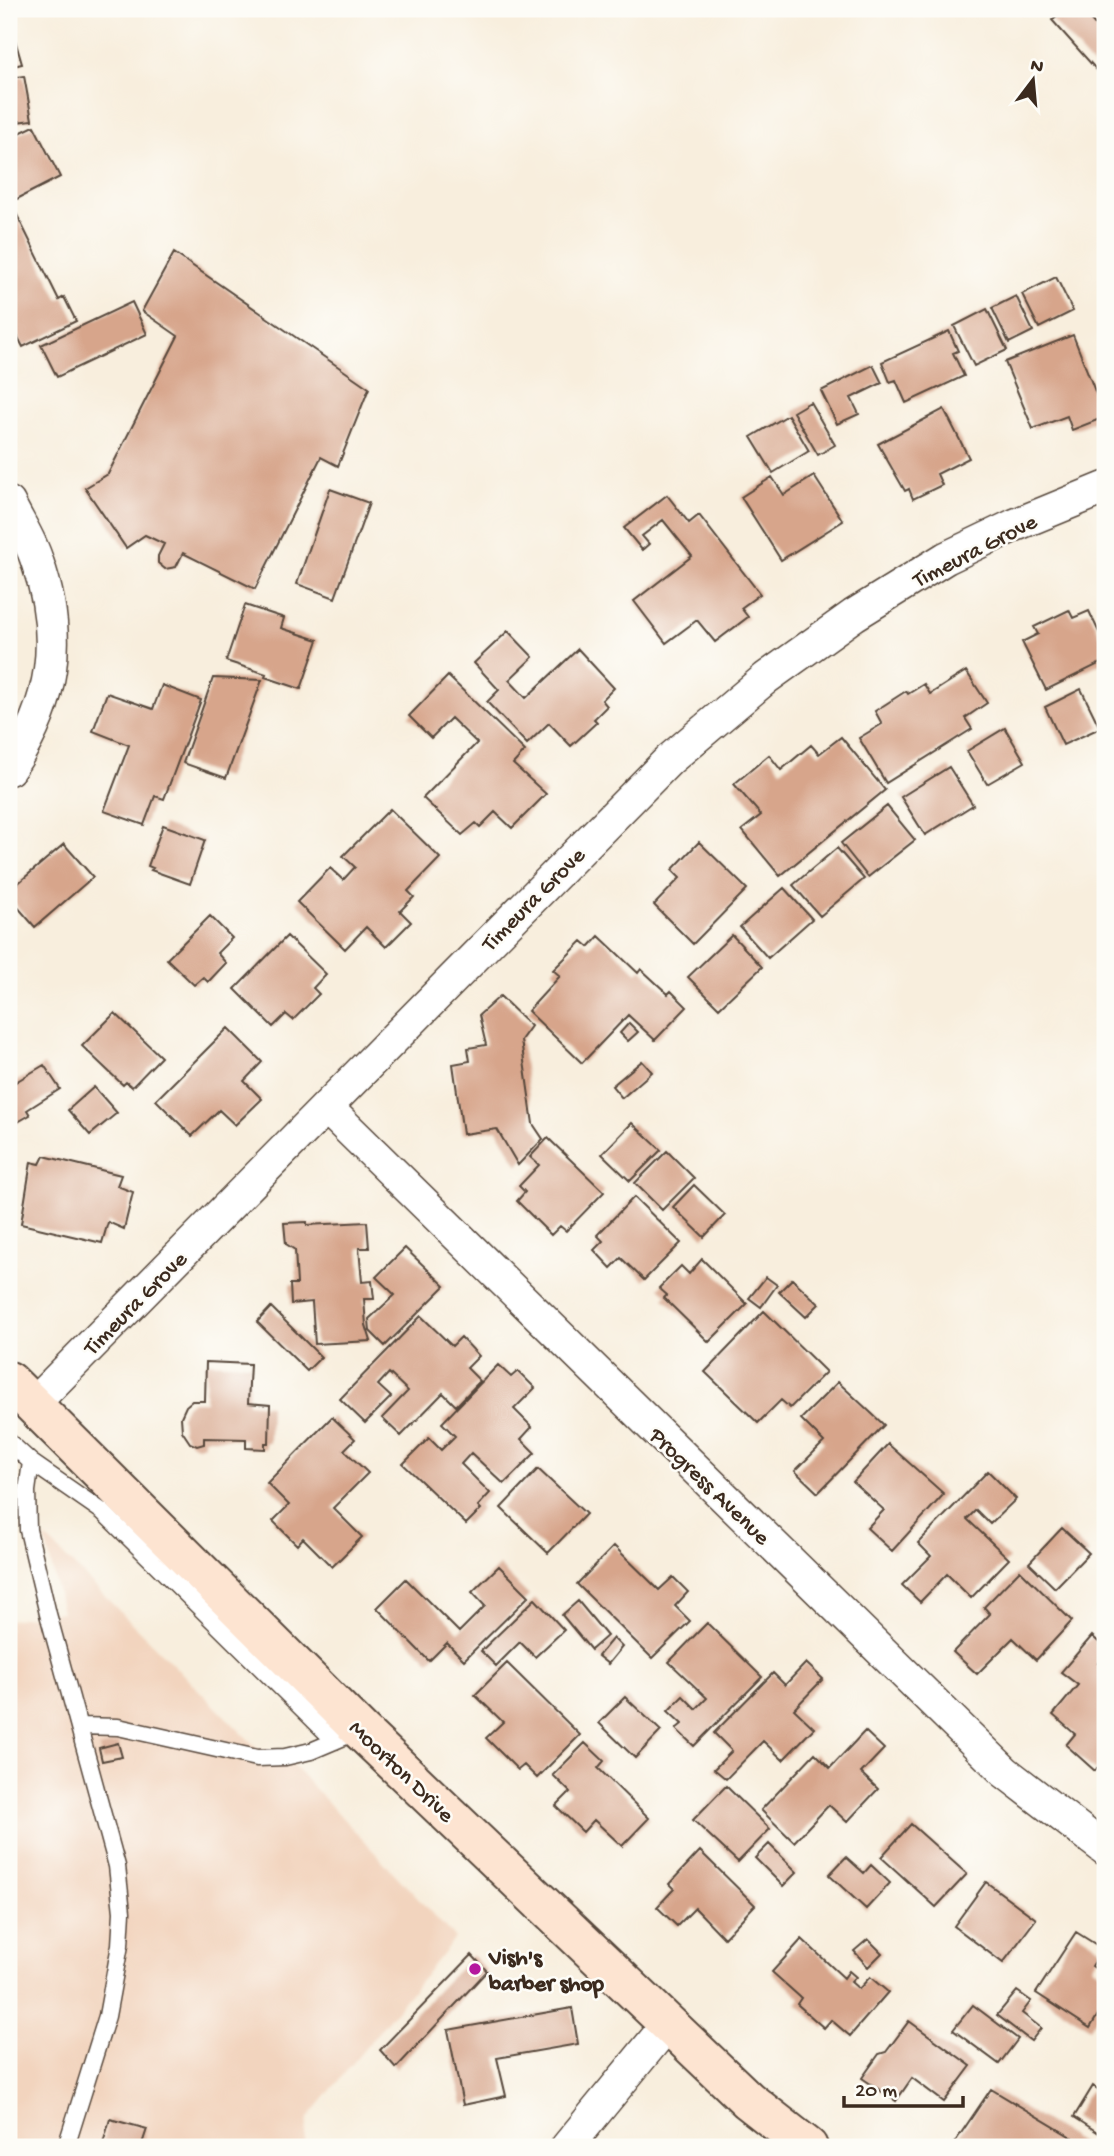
<svg xmlns="http://www.w3.org/2000/svg" width="1114" height="2156" viewBox="0 0 1114 2156" font-family="'Gochi Hand',sans-serif">
<rect width="100%" height="100%" fill="#fdfcf7"/>
<filter id="ink" filterUnits="userSpaceOnUse"><feTurbulence type="fractalNoise" baseFrequency=".0143" numOctaves="2"/><feDisplacementMap in="SourceGraphic" scale="14" xChannelSelector="R" yChannelSelector="G"/><feConvolveMatrix kernelMatrix="1 2 1 2 8 2 1 2 1" color-interpolation-filters="sRGB"/></filter>
<filter id="wash" filterUnits="userSpaceOnUse"><feTurbulence type="fractalNoise" baseFrequency=".00686" numOctaves="4" result="noise"/><feDisplacementMap in="SourceGraphic" scale="28" xChannelSelector="R" yChannelSelector="G"/><feGaussianBlur stdDeviation="1.57" result="paint"/><feColorMatrix in="noise" values="0 0 0 0 0 0 0 0 0 0 0 0 0 0 0 0 0 1.4 0 .05"/><feComposite in="paint" operator="in"/></filter>
<g filter="url(#wash)">
<rect width="100%" height="100%" fill="#f8eedd"/>
<path fill="#f2d4be" d="M45 1537 259 1750 289 1761 455 1938 308 2118 304 2147H9V1620L62 1612Z"/>
<g id="blocks">
<path fill="#d7a58b" d="M1064 9H1081L1098 28 1104 22 1105 24V72L1102 76 1052 20Z
M11 26 22 64 9 67V27Z
M24 76 32 120 17 122 16 128 9 131V78Z
M34 126 60 177 9 203V171L14 168 9 158V138Z
M16 213 59 300 64 297 76 321 23 347 9 320V217Z
M174 253 369 388 338 466 321 457 255 589 183 553 176 567 165 569 158 563V556L164 544 145 535 126 548 85 488 108 474 178 336 142 311Z
M1056 277 1073 311 1039 328 1022 294Z
M1016 296 1033 331 1009 343 992 308Z
M132 302 147 334 57 377 41 345Z
M987 309 1007 350 974 366 954 326Z
M949 331 958 351 953 353 964 376 906 403 896 380 890 382 882 362Z
M1073 335 1105 417 1072 430 1067 416 1033 429 1005 362Z
M873 365 882 383 851 398 859 414 837 424 821 391Z
M810 402 835 445 818 455 793 412Z
M944 409 969 458 937 474 942 485 913 499 909 489 905 491 878 444Z
M788 415 809 451 773 473 751 437Z
M814 476 843 521 781 560 741 497 772 477 784 495Z
M330 489 369 503 335 598 297 584Z
M667 495 689 523 699 515 760 594 741 608 748 617 715 642 697 620 666 643 634 601 692 556 663 520 642 536 649 544 642 550 624 528Z
M245 605 284 618 281 628 318 640 301 689 265 677 266 674 226 661Z
M1069 610 1073 618 1089 611 1105 645V661L1046 690 1022 642 1038 634 1034 627Z
M508 631 533 657 509 680 526 698 578 649 614 688 602 700 607 706 594 719 597 722 571 746 549 723 527 744 487 702 499 690 474 663Z
M966 671 987 703 965 718 972 729 886 783 859 738 882 724 875 711 906 691 908 694 924 684 930 694Z
M448 676 525 751 513 764 546 794 512 828 495 812 480 827 476 823 462 835 423 798 477 743 451 718 431 738 409 716Z
M213 678 262 680 226 778 183 763Z
M162 685 201 700 164 799 155 796 144 825 104 811 129 745 93 731 107 693 153 709Z
M1081 689 1100 728 1063 745 1045 707Z
M1005 728 1025 762 987 784 967 751Z
M841 737 885 790 780 876 742 830 761 815 734 784 769 755 781 770 811 745 819 754Z
M949 767 973 805 925 835 901 797Z
M887 806 915 840 868 877 841 843Z
M390 809 440 858 408 891 414 897 400 911 411 922 386 947 366 927 345 949 297 902 330 868 343 880 355 867 343 856Z
M163 825 205 840 190 884 151 870 153 868 148 866Z
M699 842 747 889 693 944 654 905 680 878 672 870Z
M64 844 93 877 35 927 9 897V891Z
M837 848 864 879 820 916 793 885Z
M784 888 812 919 768 958 740 927Z
M210 916 232 938 217 953 226 963 208 982 203 977 194 985 167 959Z
M732 935 762 967 719 1008 688 977Z
M287 936 326 974 313 988 319 994 293 1020 286 1014 273 1027 235 989Z
M599 936 638 973 641 969 668 994 671 991 687 1007 655 1040 628 1015 582 1063 528 1011 560 976 553 970 582 941 589 947Z
M500 996 531 1026 521 1040 533 1124 543 1139 518 1165 497 1129 463 1134 453 1064 470 1061 468 1048 486 1045 479 1015Z
M115 1013 161 1057 132 1087 126 1082 123 1085 82 1046Z
M629 1023 638 1032 628 1041 620 1033Z
M228 1028 262 1062 244 1081 262 1099 235 1125 219 1110 192 1136 156 1100Z
M642 1061 652 1072 622 1098 612 1086Z
M44 1065 60 1089 27 1110 30 1115 9 1127V1086Z
M94 1087 117 1113 90 1135 68 1110Z
M632 1123 661 1150 630 1181 602 1154Z
M548 1138 604 1192 566 1231 560 1226 551 1235 517 1201 525 1192 519 1186 539 1165 530 1157Z
M667 1151 694 1178 662 1210 635 1183Z
M44 1156 121 1175 117 1186 133 1192 124 1229 108 1222 102 1243 21 1224 31 1162 40 1164Z
M694 1185 725 1215 704 1237 673 1207Z
M634 1197 681 1243 644 1280 621 1258 611 1268 594 1250 603 1241 597 1235Z
M307 1222V1225L367 1222 369 1248H359L362 1282 372 1281 374 1299H364L366 1325 371 1341 315 1344 312 1302 291 1304 290 1284H297L295 1250 286 1244 284 1223Z
M405 1248 445 1286 385 1346 370 1331 369 1319 395 1295 376 1277Z
M702 1259 747 1304 709 1342 664 1298 667 1295 659 1288 681 1266 689 1274Z
M766 1277 777 1285 761 1307 749 1298Z
M792 1279 819 1304 806 1317 779 1292Z
M271 1307 321 1357 307 1371 257 1322Z
M764 1311 826 1372 790 1408 781 1400 758 1423 705 1372Z
M421 1316 452 1346 461 1337 479 1356 467 1368 480 1381 456 1406 443 1393 401 1436 382 1418 408 1391 389 1373 378 1385 391 1397 365 1423 340 1399Z
M206 1362 250 1364 248 1403 270 1405 269 1443H265V1449L246 1448V1439L204 1438V1444L197 1446 190 1443 182 1431 181 1417 186 1406 192 1401H205Z
M498 1365 511 1377 518 1371 535 1388 514 1409 532 1427 521 1439 535 1453 504 1484 471 1453 461 1464 490 1493 478 1506 481 1509 466 1524 403 1464 429 1438 441 1450 455 1436 442 1423Z
M838 1382 884 1425 818 1493 795 1471 824 1442 801 1419Z
M332 1417 355 1439 344 1450 368 1473 333 1508 362 1537 332 1567 303 1538 297 1545 273 1521 289 1505 267 1483Z
M888 1444 944 1494 892 1551 867 1528 884 1510 853 1482Z
M538 1469 586 1514 548 1553 501 1508Z
M988 1471 1016 1499 990 1524 976 1510 967 1519 1009 1559 971 1598 947 1574 920 1602 902 1585 931 1556 918 1543Z
M1062 1528 1089 1553 1055 1588 1029 1563Z
M614 1546 659 1590 673 1577 688 1592 675 1606 690 1621 652 1658 577 1584Z
M499 1566 529 1596 464 1660 447 1643 429 1661 377 1608 406 1579 459 1632 485 1606 472 1592Z
M1020 1570 1072 1621 1036 1660 1013 1638 977 1674 953 1652 990 1614 984 1607Z
M535 1599 564 1630 535 1657 520 1642 496 1666 481 1651Z
M578 1601 607 1636 591 1650 562 1615Z
M707 1623 762 1677 694 1746 676 1729 682 1724 668 1711 683 1696 696 1709 707 1698 669 1662Z
M1092 1636 1105 1648V1654L1098 1663 1105 1669V1759L1095 1771 1066 1745 1075 1734 1053 1715 1078 1685 1061 1672Z
M613 1638 622 1647 608 1664 598 1656Z
M507 1663 580 1735 537 1778 524 1765 518 1770 486 1738 503 1722 475 1695Z
M806 1663 823 1679 794 1709 814 1728 783 1760 763 1741 726 1779 714 1769 732 1751 714 1733 773 1673 785 1685Z
M625 1697 661 1731 635 1758 599 1723Z
M865 1731 884 1749 861 1773 878 1789 847 1822 829 1805 794 1842 761 1810 815 1753 830 1768Z
M118 1743 122 1757 102 1761 99 1748Z
M585 1743 604 1761 598 1768 649 1818 622 1846 594 1820 583 1832 556 1806 570 1792 553 1775Z
M726 1786 770 1829 738 1862 693 1820Z
M911 1824 967 1874 936 1907 881 1857Z
M769 1844 797 1872 783 1886 755 1858Z
M700 1851 755 1905 724 1938 695 1908 677 1926 657 1907 674 1889 669 1884Z
M846 1857 864 1873 871 1865 890 1883 866 1909 829 1875Z
M986 1882 1036 1919 1003 1963 954 1926Z
M1076 1932 1103 1949 1092 1966 1105 1975V2003L1090 2028 1036 1993Z
M802 1939 844 1978 849 1971 856 1977 851 1982 859 1989 870 1977 888 1992 850 2036 831 2020 824 2028 797 2004 801 1998 772 1972Z
M868 1939 882 1953 868 1967 854 1951Z
M472 1955 487 1971 396 2068 380 2050Z
M1017 1991 1031 2001 1022 2013 1041 2028 1031 2041 997 2015Z
M973 2005 1018 2039 999 2064 953 2030Z
M572 2008 578 2044 497 2058 506 2096 463 2105 448 2030Z
M909 2021 971 2066 944 2102 912 2078 896 2101 862 2078 879 2054 886 2052Z
M1093 2086 1105 2094V2137L1074 2117Z
M991 2089 1081 2143 1079 2147H956L953 2145Z
M110 2119 147 2129 141 2147H102Z"/>
</g>
</g>
<g filter="url(#ink)">
<use href="#blocks" fill-opacity="0" stroke="#57473b" stroke-width="2"/>
<g fill="none" stroke-linecap="round" stroke-linejoin="round">
<g stroke="#57473b" stroke-width="19">
<path id="lane" d="M9 1442 31 1462 27 1491 28 1530 48 1614 117 1866 122 1912 120 1945 107 2016 66 2147
M31 1462 103 1512 335 1741
M80 1726 118 1727 257 1758 285 1757 311 1751 344 1737"/>
</g>
<g stroke="#57473b" stroke-width="35">
<path id="street" d="M9 503C18 522 31 541 37 561 64 637 54 704 9 769
M327 1108 1005 1772 1105 1849
M32 1405 669 760 766 678 854 615 946 558 1015 525 1105 488
M567 2147 668 2024"/>
</g>
<g stroke="#57473b" stroke-width="42">
<path id="secondary" d="M9 1381 361 1731 748 2100 808 2147"/>
</g>
<use href="#lane" stroke="#fff" stroke-width="16"/>
<use href="#street" stroke="#fff" stroke-width="32"/>
<use href="#secondary" stroke="#fde4d1" stroke-width="38"/>
</g>
</g>
<circle fill="#b5179e" stroke="#fdfcf7" stroke-width="2.5" cx="475" cy="1969" r="7"/>
<g text-anchor="middle" stroke-width="5" stroke-linejoin="round" paint-order="stroke">
<g font-size="23" fill="#3b2a1e" stroke="#fdfcf7">
<text transform="translate(974 549) rotate(-27)" y="8">Timeura Grove</text>
<text transform="translate(532 898) rotate(-45)" y="8">Timeura Grove</text>
<text transform="translate(134 1302) rotate(-45)" y="8">Timeura Grove</text>
<text transform="translate(711 1485) rotate(44)" y="8">Progress Avenue</text>
<text transform="translate(403 1770) rotate(44)" y="8">Moorton Drive</text>
</g>
<g font-size="23" font-weight="bold" fill="#3b2a1e" stroke="#fdfcf7" text-anchor="start">
<text x="489" y="1964">Vish's<tspan x="489" dy="26">barber shop</tspan></text>
</g>
</g>
<rect width="1114" height="2156" fill="none" stroke="#fdfcf7" stroke-width="35"/>
<g transform="translate(1033 80) rotate(16)" stroke="#fdfcf7" stroke-width="5" paint-order="stroke">
<path d="M0-5L12 26L0 18L-12 26Z" fill="#3b2a1e"/>
<text y="-10" font-size="19" font-weight="bold" text-anchor="middle" fill="#3b2a1e">N</text>
</g>
<path d="M844 2096v10h119v-10" fill="none" stroke="#3b2a1e" stroke-width="3.5"/>
<text x="855" y="2096" font-size="21" fill="#3b2a1e" stroke="#fdfcf7" stroke-width="5" paint-order="stroke">20 m</text>
</svg>
